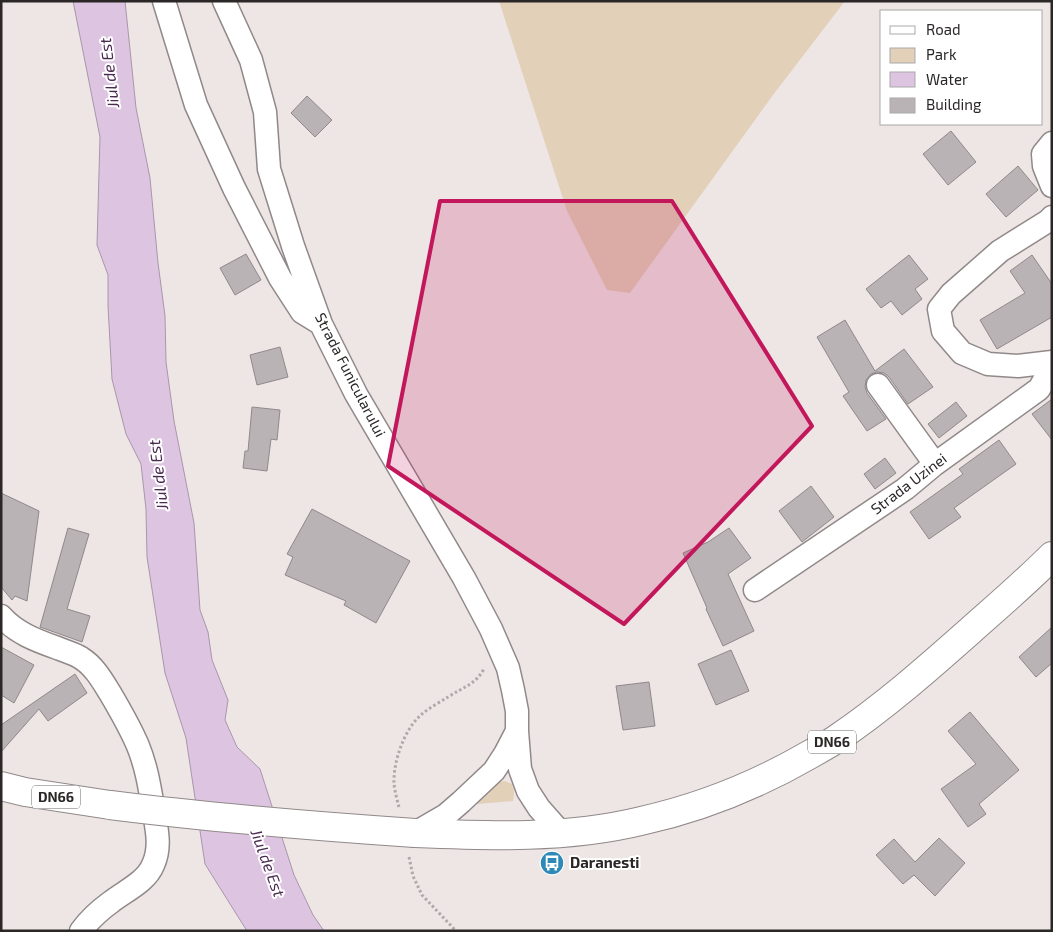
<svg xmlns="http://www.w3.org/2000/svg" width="1053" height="932" viewBox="0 0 1053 932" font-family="'Exo 2',sans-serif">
<rect width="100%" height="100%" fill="#eee5e5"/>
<path fill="#e2d0b9" d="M499 1H845L773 95 630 293 607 290 567 211Z
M505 781 512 784C515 790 514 795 513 801L477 804C485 795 491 782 505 781Z"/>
<path fill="#ddc5e2" stroke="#a896aa" d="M73 1H125L136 108 150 178 158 263 165 316 166 362 174 421 194 523 200 610 208 632 212 660 228 700 225 720 237 747 260 769 294 875 313 915 324 931H247L205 864 186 738 165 673 147 557 146 509 141 464 126 434 112 379 108 306V275L97 245 100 137Z"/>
<path fill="#bab3b6" stroke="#90898c" d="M307 96 332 120 315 137 291 113Z
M951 131 976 162 948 185 923 154Z
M1018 166 1038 190 1006 217 986 194Z
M246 254 261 280 235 295 220 268Z
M909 255 928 279 915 289 922 299 902 315 891 301 881 308 866 289Z
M1032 255 1052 284V317L997 349 980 320 1025 293 1010 271Z
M845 320 875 371 904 349 933 387 908 404 889 377 884 373 877 372 871 374 866 380 865 387 867 393 886 419 867 431 843 396 849 392 817 337Z
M280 347 288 377 257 385 250 355Z
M1052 399V440L1032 414Z
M956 402 967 416 939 438 928 424Z
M252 407 280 410 277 440 271 439 267 471 243 468 245 451H248Z
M999 440 1016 464 954 508 961 517 929 539 910 512 963 474 959 469Z
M885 458 896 473 875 489 864 474Z
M811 486 834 517 802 542 779 511Z
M1 493 39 511 27 601 15 596 12 600 1 587Z
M312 509 410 561 376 623 344 605 346 601 285 575 293 557 287 554Z
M68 528 89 534 67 609 90 616 82 642 40 627Z
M729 528 751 558 728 574 754 631 723 646 706 609 707 608 683 553 708 542Z
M1052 627V663L1036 677 1019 657Z
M1 647 34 665 14 703 1 695Z
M731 650 749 691 716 705 698 664Z
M75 674 87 693 48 721 39 709 1 752V725Z
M649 682 655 726 623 730 616 686Z
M970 712 1019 770 979 804 986 814 968 827 941 789 976 764 948 731Z
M939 838 965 863 935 896 914 875 903 884 876 855 894 839 915 862Z"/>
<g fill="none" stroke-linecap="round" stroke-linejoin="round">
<g stroke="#918989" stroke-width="25">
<path id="minor" d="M164 1 196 105 234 188 280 278 302 312 320 323
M224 1 251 60 265 112 269 169 293 246 321 324 356 394 464 578 491 629 508 668 513 690 517 711V731L520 769 528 791 539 808 561 833
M1052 143 1043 154 1044 166 1052 186
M1052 217 1048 221 1000 251 951 294 939 309 943 331 962 353 988 364 1018 366 1052 362
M878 385 935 464
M755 590 905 489 935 464 1039 389 1052 367
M1 616C17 634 38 641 60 649 67 652 75 654 81 658 94 666 102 680 110 693 120 710 130 727 138 746 147 768 150 790 154 813 157 830 161 848 153 865 146 882 125 891 111 902 100 910 89 920 81 931
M415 833 446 815 461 802 494 771 505 754 517 731"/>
</g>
<g stroke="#918989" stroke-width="30">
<path id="major" d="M1 786 25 792 110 805
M415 833C490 836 567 839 641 821 700 808 757 785 809 755 818 750 827 745 835 740 884 707 927 669 971 630 998 606 1026 582 1052 556"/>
</g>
<path stroke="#b0a9a9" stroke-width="3" stroke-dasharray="2.5 2.5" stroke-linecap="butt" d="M399 807C397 800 395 792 394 784 393 762 404 729 422 714 429 708 440 702 448 697 463 687 475 685 484 669
M409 857 413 876 422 895 456 931"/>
<use href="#minor" stroke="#fff" stroke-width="22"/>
<use href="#major" stroke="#fff" stroke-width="28"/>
<g stroke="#918989" stroke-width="30" stroke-linecap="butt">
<path id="major-bridge" d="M110 805C212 818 313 826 415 833"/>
</g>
<use href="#major-bridge" stroke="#fff" stroke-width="28"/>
</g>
<path fill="#c2185b" fill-opacity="0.2" stroke="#c2185b" stroke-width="4" stroke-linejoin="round" d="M440 201H672L812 426 624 624 388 466Z"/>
<defs>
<g id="bus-disc" transform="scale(1.25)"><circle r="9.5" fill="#2e89b6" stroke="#fff"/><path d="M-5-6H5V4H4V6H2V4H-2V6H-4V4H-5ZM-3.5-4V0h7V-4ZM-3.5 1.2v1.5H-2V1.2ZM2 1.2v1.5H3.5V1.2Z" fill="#fff"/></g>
</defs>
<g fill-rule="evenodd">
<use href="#bus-disc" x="552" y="863"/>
</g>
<g text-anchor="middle" stroke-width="4" stroke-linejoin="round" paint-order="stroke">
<g fill="#fff" stroke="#6b6868" stroke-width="1">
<rect x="808" y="730.5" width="48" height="23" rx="4"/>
<rect x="32" y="785.5" width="48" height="23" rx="4"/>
</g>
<g font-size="14" font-weight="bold" fill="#2b2727">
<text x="832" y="747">DN66</text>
<text x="56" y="802">DN66</text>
</g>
<g font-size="15" fill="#2b2727" stroke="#fff">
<text transform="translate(350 375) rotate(63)" y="5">Strada Funicularului</text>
<text transform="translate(909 484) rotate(-37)" y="5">Strada Uzinei</text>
</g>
<g font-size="15" font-weight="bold" fill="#2b2727" stroke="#fff" text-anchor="start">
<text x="570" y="868">Daranesti</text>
</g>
<g font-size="16" font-style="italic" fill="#4a2a51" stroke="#fff">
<text transform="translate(109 73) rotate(-97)" y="6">Jiul de Est</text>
<text transform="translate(158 475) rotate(-97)" y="6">Jiul de Est</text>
<text transform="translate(268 863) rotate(70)" y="6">Jiul de Est</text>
</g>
</g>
<rect width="1053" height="932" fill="none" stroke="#2b2727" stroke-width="5"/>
<rect x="880" y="10" width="162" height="115" fill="#ffffff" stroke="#aaa9a9"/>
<rect x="890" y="26" width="25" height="8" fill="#ffffff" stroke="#aaa9a9"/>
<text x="926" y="35" font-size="15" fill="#2b2727">Road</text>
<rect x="890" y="48" width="25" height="15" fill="#e2d0b9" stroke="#aaa9a9"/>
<text x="926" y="60" font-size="15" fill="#2b2727">Park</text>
<rect x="890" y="72" width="25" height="15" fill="#ddc5e2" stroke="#aaa9a9"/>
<text x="926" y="85" font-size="15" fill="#2b2727">Water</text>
<rect x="890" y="98" width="25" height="15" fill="#bab3b6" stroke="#aaa9a9"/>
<text x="926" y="110" font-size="15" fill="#2b2727">Building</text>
</svg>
